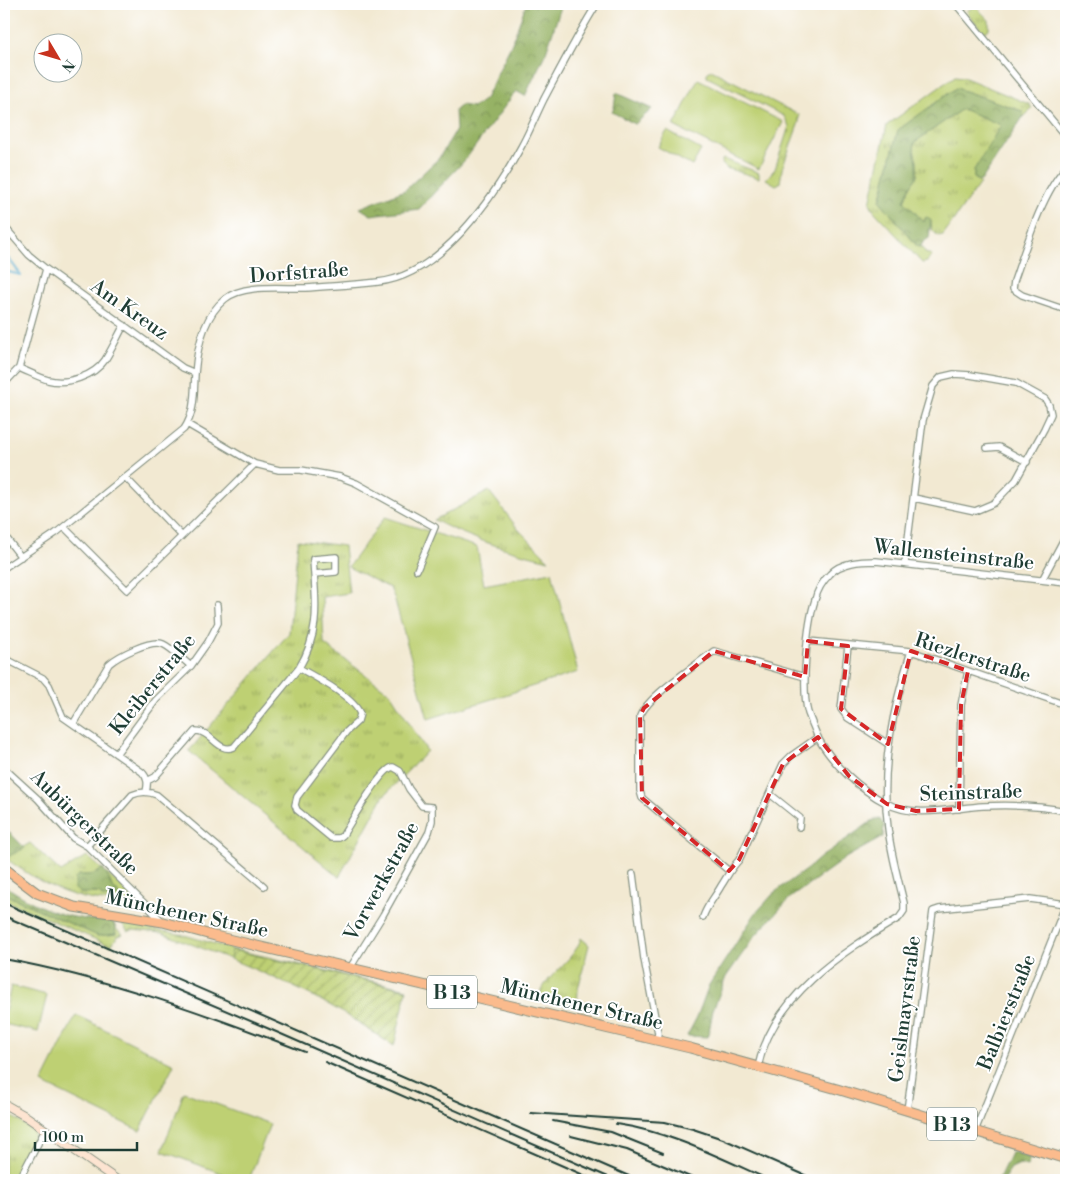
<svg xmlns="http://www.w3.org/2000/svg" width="1070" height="1184" viewBox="0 0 1070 1184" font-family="'Libre Bodoni',serif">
<defs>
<pattern id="grass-tufts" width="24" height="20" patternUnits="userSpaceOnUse" patternTransform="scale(1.25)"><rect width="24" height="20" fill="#bed073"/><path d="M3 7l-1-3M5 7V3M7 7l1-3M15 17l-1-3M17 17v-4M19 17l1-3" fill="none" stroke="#9aaa5f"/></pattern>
<pattern id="forest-crowns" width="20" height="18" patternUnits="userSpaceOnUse" patternTransform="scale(1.25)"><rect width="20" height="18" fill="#96b265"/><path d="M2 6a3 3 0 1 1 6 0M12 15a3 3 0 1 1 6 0" fill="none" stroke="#7a9254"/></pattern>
<pattern id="garden-furrows" width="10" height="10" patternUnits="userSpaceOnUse" patternTransform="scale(1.25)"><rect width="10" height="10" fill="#bed073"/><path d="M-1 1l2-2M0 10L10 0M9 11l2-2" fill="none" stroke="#9aaa5f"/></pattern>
</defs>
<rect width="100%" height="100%" fill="#fff"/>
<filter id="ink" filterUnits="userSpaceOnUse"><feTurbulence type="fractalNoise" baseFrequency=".02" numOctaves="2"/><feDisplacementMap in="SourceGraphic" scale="10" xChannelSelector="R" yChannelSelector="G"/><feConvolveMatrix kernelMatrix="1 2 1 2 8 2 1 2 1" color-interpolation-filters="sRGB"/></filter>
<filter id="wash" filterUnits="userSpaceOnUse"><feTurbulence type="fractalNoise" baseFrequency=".0096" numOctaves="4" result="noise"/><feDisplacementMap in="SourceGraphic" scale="20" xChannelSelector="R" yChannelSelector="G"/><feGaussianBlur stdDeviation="1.12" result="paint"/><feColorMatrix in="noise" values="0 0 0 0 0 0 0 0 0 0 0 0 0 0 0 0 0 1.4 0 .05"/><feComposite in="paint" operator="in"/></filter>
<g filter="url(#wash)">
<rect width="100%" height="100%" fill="#f2e9d2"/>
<path fill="url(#grass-tufts)" stroke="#6e8654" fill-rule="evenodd" d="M975 6 989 20V29L984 33 968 14 967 11Z
M711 70 799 115V122L782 169 780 183 776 185 766 179 775 169 789 126 784 116 707 77V73Z
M955 76 963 77 1029 104 1032 108 1024 117 1022 111 956 88 898 130 880 201 918 247H923L925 253 932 255 927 262 922 263 874 211 870 203 887 125Z
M962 109 1002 125 974 170V178L980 183 943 235 938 236 932 230 931 221 924 222 904 201 909 189 917 176V162L914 150 915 142Z
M724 159 757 172 759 173V178L726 168 722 164V160Z
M489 491 518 529 549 560C509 551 471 539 434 520Z
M298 540 344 546 349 593 322 597 324 644 390 693 427 751 383 797 339 877 189 751 289 633Z
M30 843 61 872 87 856 144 906 141 907C122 902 103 902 84 898 54 891 30 876 5 858ZM102 869 110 881 112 888 118 892 113 898 102 897 100 893H80L79 875C89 875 94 876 102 869Z
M4 894 98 936 116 934 113 921 117 930 123 934 117 937 111 946 4 900Z
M124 923 184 935 232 949 407 989 232 951 230 959 162 933 132 930 128 932 123 925Z
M581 938 589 945 578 989 577 1008 539 999C543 975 574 963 581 938Z
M4 1113 16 1119 35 1132 15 1180H4Z"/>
<path fill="url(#forest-crowns)" stroke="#5a784c" d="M526 4H562L546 52 525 96 516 91 465 160 419 209 371 215 360 208 405 190 439 158 456 130 455 110 461 105 474 107 485 99 512 43Z
M956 88 1022 111 1023 117 981 181H978L974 178V170L1001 125 962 109 915 142 914 150 917 162V176L909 189 904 201 924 222 926 217 929 218 931 221 929 238 923 242 921 246 918 247 880 201 898 130Z
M616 93 652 109 635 124 612 112 614 108Z
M879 818 884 825 883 837 847 857 790 898 755 936 726 977 713 1010 708 1037 687 1036 697 1017 709 985 755 914 775 892 807 869 821 857 872 821Z
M4 827 25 848 5 858 4 856Z
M103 868 110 881 112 888 118 892 121 897H102L100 893H81L75 889V878L78 875C89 875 95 876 103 868Z
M4 885C24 899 49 913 74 917 87 920 100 920 113 921L116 934 98 936 4 894Z
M1012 1151 1030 1158 1027 1166 1020 1164 1011 1168 1003 1180H998Z"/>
<path fill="#bed073" stroke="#6e8654" d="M698 79 783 122 759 169 674 126Z
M667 131 701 150 692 166 658 147Z
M385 517 477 547 484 585 552 572 578 672 428 719 394 597 390 588 348 567Z
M11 986 47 995 38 1032 4 1024V1017Z
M76 1015 174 1064 140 1131 42 1083Z
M184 1092 270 1124 249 1180H239L162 1151Z"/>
<path fill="url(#garden-furrows)" stroke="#6e8654" d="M232 950 407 990 394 1046C370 1031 347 1014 322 1001 292 985 261 972 230 959Z"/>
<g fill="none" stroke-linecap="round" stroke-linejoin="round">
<path stroke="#55afd3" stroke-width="2" d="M4 260 9 259 21 275
M4 271 21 275"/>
</g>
</g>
<g filter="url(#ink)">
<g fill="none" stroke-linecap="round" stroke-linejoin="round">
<g stroke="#889383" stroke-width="8">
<path id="street" d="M955 4 959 8 970 4
M959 8 1066 137
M1066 168C1043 190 1025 250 1014 281L1013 289 1022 295 1066 310
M4 226 29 255 46 269 19 368 4 384
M46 269 183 368 195 373
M19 368C29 372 38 377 48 380 68 385 94 376 105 360 112 349 118 336 124 325
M187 424 255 464 279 470H301L340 477 356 483 435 527 417 570
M987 448 999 447 1027 462
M125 477 182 536 255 464
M64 527 127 590 182 536
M4 535 21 557
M336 557V572L314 574 313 559Z
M905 563 923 420 933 386 941 377 954 374 970 375 1016 383 1045 399 1049 405 1051 414 1044 429 1016 480 994 503 975 511 914 498
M4 568 56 533 184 429C195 413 194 393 195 374 197 348 204 316 225 299 244 283 284 289 306 288 330 286 354 285 378 282 440 276 494 197 521 147 530 131 536 115 544 99 561 67 578 34 597 4
M1042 580 1066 535
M1066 583 876 561C861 561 841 562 830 574 823 581 817 591 815 600 807 624 801 689 808 713 811 721 815 730 818 738 833 764 859 789 886 803 915 819 952 808 983 806 1011 805 1039 805 1066 811
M808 641 911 651 1066 705
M848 646 841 709 848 718 888 744
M4 658 43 678 49 685 63 717 142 772C148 778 148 784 146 792
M299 668C318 636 317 610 314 574
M73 724 109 664C118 656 151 639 163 644 172 648 182 659 191 666
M116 754 156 700 191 666 208 642 218 623 217 605
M4 768 38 799 73 838 87 846 163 922
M147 781 155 777 195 731C211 730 218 754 234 747L299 668C315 677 354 697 360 714L358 721 346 732 297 797 295 805 297 810 331 838H339L343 835C351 822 381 769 393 767L400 771 409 789 422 806 432 807V821L429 832 383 915 350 968
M770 794 800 818 799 827
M959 809 961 705 968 671
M87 846 132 795C141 791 148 791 157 795L264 886
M729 871 642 798 640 791V716C649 695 695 666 714 651L805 677
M633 874 644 959 658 1033 657 1040
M703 917C707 905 715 897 721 886 727 877 731 868 739 860L783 764 791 756 818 737
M758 1067C773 996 841 953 899 918L904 911V903C898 878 891 854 888 828 880 768 893 708 911 651
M907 1111 933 911 939 909 1030 899 1066 904
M975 1131 1066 904
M19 1180 45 1130"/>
</g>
<g stroke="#889383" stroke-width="10">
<path id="secondary" d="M4 1104 27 1117 117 1180"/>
</g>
<g stroke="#889383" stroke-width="11">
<path id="primary" d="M4 868 37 893 74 907 163 922 215 936 690 1048 837 1089 1066 1159"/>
</g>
<use href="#street" stroke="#fff" stroke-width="5.5"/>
<use href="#secondary" stroke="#fde4d1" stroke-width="8"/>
<use href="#primary" stroke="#fbbb8d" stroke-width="9"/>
<path stroke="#1f3d34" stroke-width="2" d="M4 903 638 1180
M4 916 281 1034 615 1180
M4 959C107 978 207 1014 305 1052
M325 1062 595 1180
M531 1113 665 1122 693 1129 723 1139 816 1180
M553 1121 611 1132 663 1153
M616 1124C671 1132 720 1158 770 1180
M571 1136 627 1150 697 1180"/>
</g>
</g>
<path fill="none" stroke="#d62828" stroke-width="4" stroke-dasharray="10 6" stroke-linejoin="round" d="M808 641 848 646 841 709 888 744 911 651 968 671 961 705 959 809 916 811 887 804 849 776 818 737 783 764 739 860 729 871 642 798 640 716 644 708 714 651 805 677Z"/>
<g text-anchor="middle" stroke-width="4" stroke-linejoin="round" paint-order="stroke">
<g fill="#fff" stroke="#627771" stroke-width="1">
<rect x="427" y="975.5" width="50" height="33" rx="4"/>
<rect x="927" y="1107.5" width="50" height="33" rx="4"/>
</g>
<g font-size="19" font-weight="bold" fill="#1f3d34">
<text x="452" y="999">B 13</text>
<text x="952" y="1131">B 13</text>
</g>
<g font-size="20" fill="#1f3d34" stroke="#fff">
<text transform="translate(299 272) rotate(-4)" y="7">Dorfstraße</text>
<text transform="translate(130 309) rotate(35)" y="7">Am Kreuz</text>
<text transform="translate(954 554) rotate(6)" y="7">Wallensteinstraße</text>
<text transform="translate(973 657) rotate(18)" y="7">Riezlerstraße</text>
<text transform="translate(152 684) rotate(-51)" y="7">Kleiberstraße</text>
<text transform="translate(971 792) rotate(-2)" y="7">Steinstraße</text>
<text transform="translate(85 822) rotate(44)" y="7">Aubürgerstraße</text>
<text transform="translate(381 881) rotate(-61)" y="7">Vorwerkstraße</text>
<text transform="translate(187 913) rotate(12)" y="7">Münchener Straße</text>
<text transform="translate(582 1004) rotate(13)" y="7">Münchener Straße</text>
<text transform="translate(904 1009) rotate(-83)" y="7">Geislmayrstraße</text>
<text transform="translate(1006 1012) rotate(-68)" y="7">Balbierstraße</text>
</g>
</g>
<rect width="1070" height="1184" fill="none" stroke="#fff" stroke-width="20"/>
<g transform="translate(58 58) rotate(128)"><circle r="24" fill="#ffffff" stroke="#a5b1ae"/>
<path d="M0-4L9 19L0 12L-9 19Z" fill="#c8321e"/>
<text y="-8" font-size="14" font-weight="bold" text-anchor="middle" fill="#1f3d34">N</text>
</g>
<path d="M35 1142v8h102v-8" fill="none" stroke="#1f3d34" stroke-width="2.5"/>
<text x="42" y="1142" font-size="15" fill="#1f3d34" stroke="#ffffff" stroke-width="4" paint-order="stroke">100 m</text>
</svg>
